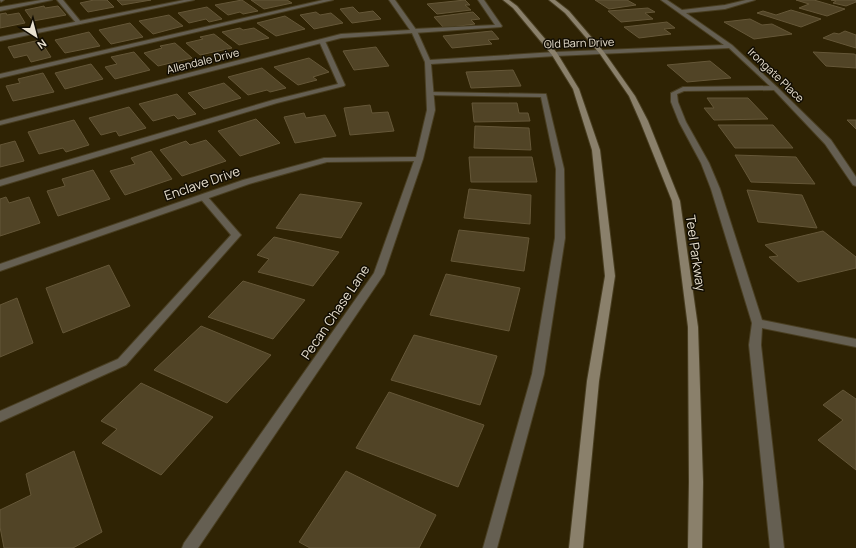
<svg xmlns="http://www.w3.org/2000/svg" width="856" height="548" viewBox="0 0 856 548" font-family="Manrope,sans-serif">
<rect width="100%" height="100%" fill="#2f2304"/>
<path fill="#514426" stroke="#655738" d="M94 0H107L114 7 88 12 80 3Z
M117 0H151L122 5Z
M242 0 258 11 243 14 240 12 228 15 215 5Z
M251 0H287L292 3 264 9Z
M465 0 470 5H465L471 10 437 14 427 4Z
M595 0H627L636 5 609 9Z
M796 0H814L845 9 827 16 799 8 809 4Z
M831 0H856V2L846 6 833 3 836 1Z
M44 6 45 8 58 6 66 15 33 21 25 10Z
M207 7 222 19 209 22 206 19 189 23 178 13Z
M353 7 359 13 373 11 381 19 352 23 340 9Z
M648 8 655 12 645 13 653 19 621 22 608 11Z
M791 10 821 19 801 27 757 13 763 11 776 15Z
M316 12 320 15 331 13 343 23 314 29 300 15Z
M473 12 480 19 471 20 475 24 444 28 434 17Z
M6 13 7 15 19 13 25 23 0 28V14Z
M169 15 183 26 153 34 139 21Z
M285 16 305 29 276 36 257 23Z
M750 19 762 25 772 24 792 34 754 39 724 22Z
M667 22 675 28 664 29 671 34 639 38 624 27Z
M130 23 143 37 111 44 99 30Z
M240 28 243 30 254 28 269 38 239 45 222 32Z
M492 31 499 39 488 40 492 44 452 48 443 36Z
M845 31 856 35V48L823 38 834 33 839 34Z
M89 32 100 46 65 53 55 40Z
M214 34 232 48 200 55 186 43 203 39 200 37Z
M40 40 51 57 31 62 27 55 14 58 8 47Z
M175 43 192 58 158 66 144 53 162 48 160 46Z
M376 47 389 66 354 70 343 51Z
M134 52 150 70 115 79 105 67 117 64 111 57Z
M813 52 854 54 856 55V68L826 66Z
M309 58 329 72 313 77 317 80 298 85 274 67Z
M710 61 731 78 687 82 667 65Z
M91 64 103 79 65 89 55 73Z
M262 68 286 88 270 92 267 90 248 95 228 77Z
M513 70 521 86 471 88 466 72Z
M43 73 54 92 13 101 6 86 20 83 18 79Z
M224 83 241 98 204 109 188 93Z
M177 94 196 114 178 119 174 115 153 121 139 104Z
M707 98H748L768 119 714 120 704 108H714Z
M472 103H517L519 113H528L530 121 474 122Z
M370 105 372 113 388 112 394 131 350 135 344 108Z
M129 107 146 128 119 136 116 131 101 135 89 118Z
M304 113 306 118 325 115 336 136 295 143 284 117Z
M256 119 280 143 240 156 218 131Z
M74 120 89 145 66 152 63 148 39 154 28 132Z
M847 120H856V129Z
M718 125H773L793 148H735Z
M475 126 529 128 531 150 474 148Z
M206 140 226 161 182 176 160 150 186 141 190 145Z
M15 141 24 161 0 167V145Z
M151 151 172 179 125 195 110 171 135 164 131 158Z
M735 155 796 157 815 184 751 182Z
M469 157H532L537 182H471Z
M93 170 110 199 58 216 47 191 65 186 62 179Z
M469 189 531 195 530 224 464 218Z
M747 190 802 195 817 228 758 222Z
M300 194 362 203 341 238 276 228Z
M6 197 9 203 29 197 40 223 0 236V199Z
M459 230 529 238 524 271 451 261Z
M823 231 856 257V268L798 282 769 257 778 256 765 245Z
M274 237 339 252 313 286 258 272 269 259 257 255Z
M109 265 130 306 63 333 46 288Z
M446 274 520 288 509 331 430 315Z
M243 281 305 300 273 339 208 317Z
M17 298 33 343 0 357V305Z
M201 326 271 355 227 403 154 370Z
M414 335 497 356 480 405 391 380Z
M141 383 213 417 161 475 102 443 117 429 101 421Z
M843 390 856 399V470L818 440 843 420 823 405Z
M389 392 484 425 458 487 356 448Z
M74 451 102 532 73 548H4L0 527V510L31 495 26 474Z
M346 471 436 515 419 548H310L299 542Z"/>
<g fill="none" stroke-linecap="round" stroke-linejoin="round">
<g stroke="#493e21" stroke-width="2">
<path id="service" d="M0 0H4L1 2Z
M41 0H52L0 11V7Z
M57 0H63L81 22V24H77Z
M323 0H333L0 78V74Z
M478 0H484L502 26 501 27 414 33 411 31 414 29 495 25Z
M320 40 325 41 345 85 344 86 277 103 0 186V180L273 100 338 84 319 41Z
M683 87 775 86 778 88 775 90 684 91 677 94 678 102 686 122 709 163 720 189 762 320 856 339V347L762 328 761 345 784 548H770L749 345 752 323 711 189 701 163 679 122 671 102V93Z
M430 92 546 94 564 169 565 238 544 374 497 548H483L532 374 555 238 556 169 541 97 428 95V93Z
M203 194 206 195 241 235 126 365 0 422V411L118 359 231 235 199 197Z"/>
</g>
<g stroke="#493e21" stroke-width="2">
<path id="minor" d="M184 0H194L0 41V37Z
M389 0H395L417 31 430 60 555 52 724 45 661 0H667L682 10 725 5 746 0H755L725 9 686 13 732 45 777 87 831 140 856 177V186L853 185 825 144 773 89 729 48 555 56 431 64 435 110 423 159 384 274 198 548H182L184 543 374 273 414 161 327 162 249 184 0 271V264L243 180 324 158 416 157 427 110 425 62 412 33 341 38 0 125V121L341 34 410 30Z"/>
</g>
<g stroke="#493e21" stroke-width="2">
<path id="secondary" d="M503 0H509L517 6 557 53 579 89 600 150 615 276 599 381 583 548H569L587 381 605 276 592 150 573 89 552 55 513 8Z
M549 0H555L569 11 604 52 635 96 648 121 680 201 698 327 703 482 702 548H688L689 482 688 327 672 201 640 121 629 96 600 54 565 13Z"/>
</g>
<use href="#service" fill="#655f52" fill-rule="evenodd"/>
<use href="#minor" fill="#655f52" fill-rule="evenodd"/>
<use href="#secondary" fill="#8a806b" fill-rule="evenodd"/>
</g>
<g text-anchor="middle" stroke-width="3" stroke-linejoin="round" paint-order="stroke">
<g font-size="11" fill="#e9e1d0" stroke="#120d03">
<text transform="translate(579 43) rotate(-2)" y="4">Old Barn Drive</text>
<text transform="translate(203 61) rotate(-14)" y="4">Allendale Drive</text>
<text transform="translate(776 75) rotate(44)" y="4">Irongate Place</text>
</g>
<g font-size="13" fill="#e9e1d0" stroke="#120d03">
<text transform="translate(202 183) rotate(-19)" y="5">Enclave Drive</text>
<text transform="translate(696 253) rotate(82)" y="5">Teel Parkway</text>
<text transform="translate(335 312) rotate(-56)" y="5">Pecan Chase Lane</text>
</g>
</g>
<g transform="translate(36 36) rotate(144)" stroke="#120d03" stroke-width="3" paint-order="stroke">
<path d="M0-3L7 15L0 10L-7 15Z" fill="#e9e1d0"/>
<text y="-6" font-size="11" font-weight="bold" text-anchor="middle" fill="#e9e1d0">N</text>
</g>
</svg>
